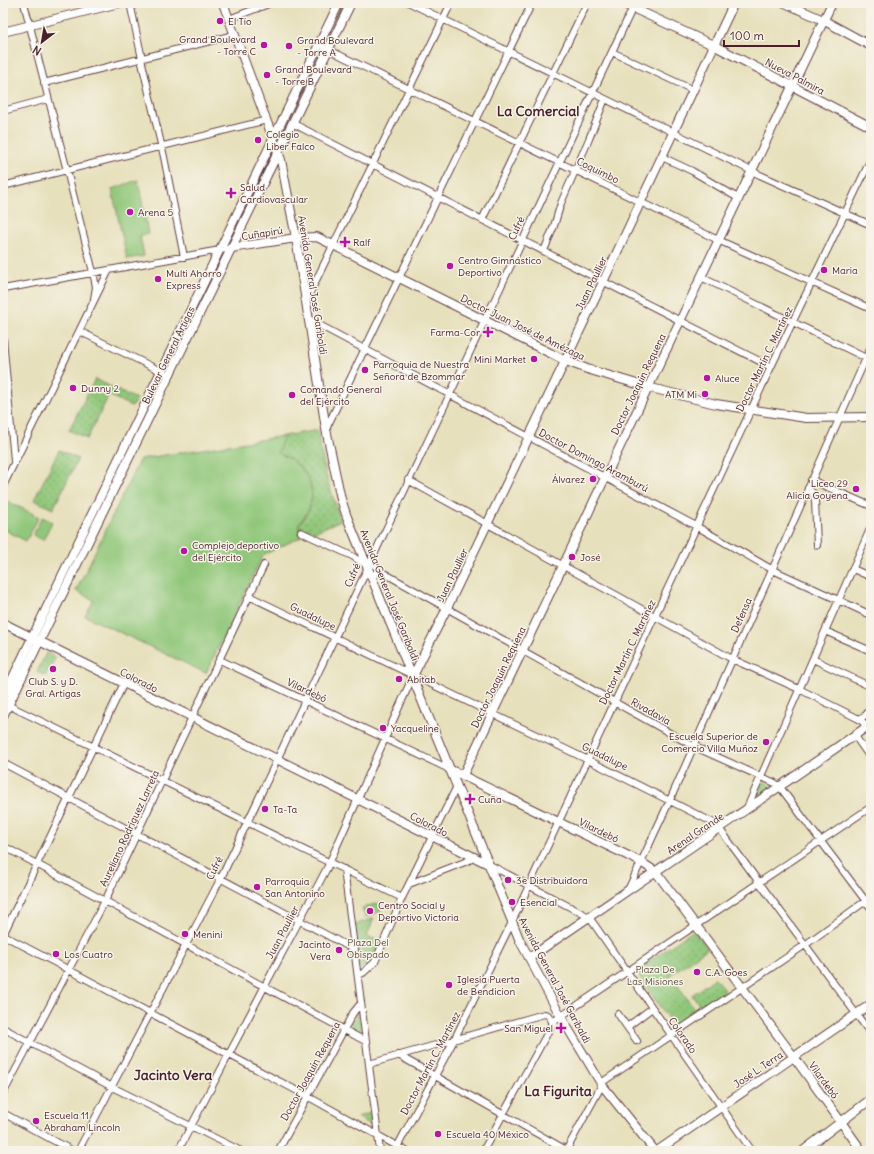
<svg xmlns="http://www.w3.org/2000/svg" width="874" height="1154" viewBox="0 0 874 1154" font-family="Delius,sans-serif">
<defs>
<pattern id="park-dots" width="8" height="8" patternUnits="userSpaceOnUse"><rect width="8" height="8" fill="#91c77a"/><path d="M2 2h.1M6 6h.1" fill="none" stroke="#7faa6a" stroke-width="1.8" stroke-linecap="round"/></pattern>
</defs>
<rect width="100%" height="100%" fill="#f7f3e8"/>
<filter id="ink" filterUnits="userSpaceOnUse"><feTurbulence type="fractalNoise" baseFrequency=".025" numOctaves="2"/><feDisplacementMap in="SourceGraphic" scale="8" xChannelSelector="R" yChannelSelector="G"/><feConvolveMatrix kernelMatrix="1 2 1 2 8 2 1 2 1" color-interpolation-filters="sRGB"/></filter>
<filter id="wash" filterUnits="userSpaceOnUse"><feTurbulence type="fractalNoise" baseFrequency=".012" numOctaves="4" result="noise"/><feDisplacementMap in="SourceGraphic" scale="16" xChannelSelector="R" yChannelSelector="G"/><feGaussianBlur stdDeviation="0.9" result="paint"/><feColorMatrix in="noise" values="0 0 0 0 0 0 0 0 0 0 0 0 0 0 0 0 0 1.4 0 .05"/><feComposite in="paint" operator="in"/></filter>
<g filter="url(#wash)">
<rect width="100%" height="100%" fill="#e7e0bc"/>
<path fill="#91c77a" stroke="#6e7352" d="M343 3H348L327 45H324V42Z
M322 50 323 51 296 107C304 89 310 70 319 51Z
M138 180 148 234 140 236 144 256 127 259 112 189Z
M284 436 278 453C301 462 317 481 310 506 308 513 300 521 299 525 299 528 299 531 299 534L301 537 263 555 206 673 85 616 94 600 76 591 140 459Z
M5 500 39 517 26 541 3 529V503Z
M42 517 52 522 43 540 33 535Z
M378 903 381 911 365 917 362 908Z"/>
<path fill="url(#park-dots)" stroke="#6e7352" d="M95 379 136 399 132 407 109 395 87 439 69 430Z
M318 430C321 461 330 491 341 520L312 533 300 529 299 524C324 498 310 465 278 453L284 436Z
M59 450 78 459 53 509 34 500Z
M46 653 56 657 45 676 37 672Z
M762 782H766L772 787 756 798H755Z
M374 918 367 936 381 942 374 960 363 969 359 966 355 925Z
M694 930 708 948 670 975 696 1011 674 1027 635 971Z
M715 978 725 991 702 1008 692 995Z
M358 1011 363 1035 362 1036 348 1028Z
M370 1113 372 1125 357 1117Z"/>
</g>
<g filter="url(#ink)">
<g fill="none" stroke-linecap="round" stroke-linejoin="round">
<g stroke="#623c41" stroke-width="8">
<path id="street" d="M24 3 93 272 96 287 94 299
M130 3 141 54 142 63 164 157 184 257
M410 3 760 175 871 225
M229 19 271 3
M319 45 718 240 871 309
M612 52 693 90
M44 83 234 35
M3 111 48 99
M292 123 771 367
M662 157 692 171 738 198
M3 186 267 120
M482 220 587 3
M544 251 554 226 561 203 589 139 605 99
M701 277 866 358
M3 289 231 248
M306 301 451 3
M308 319 696 526 773 570 871 615
M79 331 169 375
M3 338 14 461
M326 429 532 3
M408 480 732 659 799 689 859 719 863 722 866 728
M811 480 871 506
M3 486 109 270
M808 488 813 493 815 501 817 545
M301 532 352 556 366 565
M372 557 374 565 382 572
M853 569 871 577
M372 578 377 572H382L693 746 775 783 780 787 871 908
M249 596 586 759 716 824 871 1034
M825 631 871 651
M813 659 871 687
M220 660 449 769
M8 705 402 898
M859 719 866 715 871 707
M855 736 871 759
M3 763 355 950
M746 810 871 527
M3 846 367 1042
M488 864 589 917 752 1151
M344 869 380 1151
M409 884 475 858
M628 890 670 800 871 347
M3 935 307 1096 406 1151
M3 935 124 683
M358 975 363 973 375 962 402 898 457 786
M618 1014 627 1027
M3 1028 112 1087 241 1151
M637 1041 627 1027 652 1008
M398 1055 568 1151
M369 1064 544 1014 548 1015 553 1023
M3 1094 105 901 264 565
M3 1113 73 1151
M78 1151 221 878 635 3
M178 1151 327 868 413 676
M278 1151 353 1013 361 1003
M395 1151 454 1040 512 922 771 367 871 159
M483 1151 554 1021 871 807
M566 1151 604 1081 805 945 871 897"/>
</g>
<g stroke="#623c41" stroke-width="10">
<path id="secondary" d="M223 3 281 160 296 238 326 429 341 499 347 517 520 941 561 1017 602 1085 655 1151
M622 3 715 46 871 127
M785 3 823 20 871 46
M3 32 119 3
M231 248 296 238 317 237 564 360 587 369 647 387 716 404 806 418 871 417
M3 623 488 864
M413 676 447 608 603 282 734 3
M3 698 339 3
M3 716 351 3
M449 769 641 862 656 872 794 1057 862 1151
M463 775 832 3
M529 958 871 724
M657 1151 871 1004
M803 1151 871 1099"/>
</g>
<use href="#street" stroke="#fff" stroke-width="6"/>
<use href="#secondary" stroke="#fff" stroke-width="8"/>
</g>
</g>
<g fill="#b5179e" stroke="#f7f3e8" stroke-width="1.5">
<circle cx="220" cy="21" r="4"/>
<circle cx="264" cy="45" r="4"/>
<circle cx="289" cy="46" r="4"/>
<circle cx="267" cy="75" r="4"/>
<circle cx="258" cy="140" r="4"/>
<path d="M229 187h4v4h4v4h-4v4h-4v-4h-4v-4h4z"/>
<circle cx="130" cy="212" r="4"/>
<path d="M343 236h4v4h4v4h-4v4h-4v-4h-4v-4h4z"/>
<circle cx="450" cy="266" r="4"/>
<circle cx="824" cy="270" r="4"/>
<circle cx="158" cy="279" r="4"/>
<path d="M486 326h4v4h4v4h-4v4h-4v-4h-4v-4h4z"/>
<circle cx="534" cy="359" r="4"/>
<circle cx="365" cy="370" r="4"/>
<circle cx="707" cy="378" r="4"/>
<circle cx="73" cy="388" r="4"/>
<circle cx="705" cy="394" r="4"/>
<circle cx="292" cy="395" r="4"/>
<circle cx="593" cy="479" r="4"/>
<circle cx="856" cy="489" r="4"/>
<circle cx="184" cy="551" r="4"/>
<circle cx="572" cy="557" r="4"/>
<circle cx="53" cy="669" r="4"/>
<circle cx="399" cy="679" r="4"/>
<circle cx="383" cy="728" r="4"/>
<circle cx="766" cy="742" r="4"/>
<path d="M468 793h4v4h4v4h-4v4h-4v-4h-4v-4h4z"/>
<circle cx="265" cy="809" r="4"/>
<circle cx="508" cy="880" r="4"/>
<circle cx="257" cy="887" r="4"/>
<circle cx="512" cy="902" r="4"/>
<circle cx="370" cy="911" r="4"/>
<circle cx="185" cy="934" r="4"/>
<circle cx="339" cy="950" r="4"/>
<circle cx="56" cy="954" r="4"/>
<circle cx="697" cy="972" r="4"/>
<circle cx="449" cy="985" r="4"/>
<path d="M559 1022h4v4h4v4h-4v4h-4v-4h-4v-4h4z"/>
<circle cx="36" cy="1121" r="4"/>
<circle cx="438" cy="1134" r="4"/>
</g>
<g text-anchor="middle" stroke-width="3" stroke-linejoin="round" paint-order="stroke">
<g font-size="10" fill="#4a1f2b" stroke="#f7f3e8" text-anchor="start">
<text x="228" y="25">El Tío</text>
<text x="256" y="43" text-anchor="end">Grand Boulevard<tspan x="256" dy="12">- Torre C</tspan></text>
<text x="297" y="44">Grand Boulevard<tspan x="297" dy="12">- Torre A</tspan></text>
<text x="275" y="73">Grand Boulevard<tspan x="275" dy="12">- Torre B</tspan></text>
<text x="266" y="138">Colegio<tspan x="266" dy="12">Liber Falco</tspan></text>
<text x="240" y="191">Salud<tspan x="240" dy="12">Cardiovascular</tspan></text>
<text x="138" y="216">Arena 5</text>
<text x="353" y="246">Ralf</text>
<text x="458" y="264">Centro Gimnástico<tspan x="458" dy="12">Deportivo</tspan></text>
<text x="832" y="274">Maria</text>
<text x="166" y="277">Multi Ahorro<tspan x="166" dy="12">Express</tspan></text>
<text x="480" y="336" text-anchor="end">Farma-Cor</text>
<text x="526" y="363" text-anchor="end">Mini Market</text>
<text x="373" y="368">Parroquia de Nuestra<tspan x="373" dy="12">Señora de Bzommar</tspan></text>
<text x="715" y="382">Aluce</text>
<text x="81" y="392">Dunny 2</text>
<text x="300" y="393">Comando General<tspan x="300" dy="12">del Ejército</tspan></text>
<text x="697" y="398" text-anchor="end">ATM Mi</text>
<text x="585" y="483" text-anchor="end">Álvarez</text>
<text x="848" y="487" text-anchor="end">Liceo 29<tspan x="848" dy="12">Alicia Goyena</tspan></text>
<text x="192" y="549">Complejo deportivo<tspan x="192" dy="12">del Ejército</tspan></text>
<text x="580" y="561">José</text>
<text x="407" y="683">Abitab</text>
<text x="53" y="685" text-anchor="middle">Club S. y D.<tspan x="53" dy="12">Gral. Artigas</tspan></text>
<text x="391" y="732">Yacqueline</text>
<text x="758" y="740" text-anchor="end">Escuela Superior de<tspan x="758" dy="12">Comercio Villa Muñoz</tspan></text>
<text x="478" y="803">Cuña</text>
<text x="273" y="813">Ta-Ta</text>
<text x="516" y="884">3e Distribuidora</text>
<text x="265" y="885">Parroquia<tspan x="265" dy="12">San Antonino</tspan></text>
<text x="520" y="906">Esencial</text>
<text x="378" y="909">Centro Social y<tspan x="378" dy="12">Deportivo Victoria</tspan></text>
<text x="193" y="938">Menini</text>
<text x="331" y="948" text-anchor="end">Jacinto<tspan x="331" dy="12">Vera</tspan></text>
<text x="64" y="958">Los Cuatro</text>
<text x="705" y="976">C.A. Goes</text>
<text x="457" y="983">Iglesia Puerta<tspan x="457" dy="12">de Bendicion</tspan></text>
<text x="553" y="1032" text-anchor="end">San Miguel</text>
<text x="44" y="1119">Escuela 11<tspan x="44" dy="12">Abraham Lincoln</tspan></text>
<text x="446" y="1138">Escuela 40 México</text>
</g>
<g font-size="10" fill="#4a1f2b" stroke="#f7f3e8">
<text transform="translate(795 76) rotate(28)" y="4">Nueva Palmira</text>
<text transform="translate(598 170) rotate(26)" y="4">Coquimbo</text>
<text transform="translate(516 228) rotate(-65)" y="4">Cufré</text>
<text transform="translate(262 233) rotate(-9)" y="4">Cuñapirú</text>
<text transform="translate(591 283) rotate(-64)" y="4">Juan Paullier</text>
<text transform="translate(313 285) rotate(81)" y="4">Avenida General José Garibaldi</text>
<text transform="translate(523 327) rotate(26)" y="4">Doctor Juan José de Amézaga</text>
<text transform="translate(168 355) rotate(-64)" y="4">Bulevar General Artigas</text>
<text transform="translate(764 359) rotate(-64)" y="4">Doctor Martín C. Martínez</text>
<text transform="translate(638 384) rotate(-64)" y="4">Doctor Joaquín Requena</text>
<text transform="translate(594 460) rotate(28)" y="4">Doctor Domingo Aramburú</text>
<text transform="translate(352 575) rotate(-66)" y="4">Cufré</text>
<text transform="translate(452 575) rotate(-64)" y="4">Juan Paullier</text>
<text transform="translate(390 595) rotate(68)" y="4">Avenida General José Garibaldi</text>
<text transform="translate(741 615) rotate(-66)" y="4">Defensa</text>
<text transform="translate(313 616) rotate(26)" y="4">Guadalupe</text>
<text transform="translate(627 652) rotate(-64)" y="4">Doctor Martín C. Martínez</text>
<text transform="translate(498 677) rotate(-64)" y="4">Doctor Joaquín Requena</text>
<text transform="translate(139 680) rotate(27)" y="4">Colorado</text>
<text transform="translate(307 690) rotate(25)" y="4">Vilardebó</text>
<text transform="translate(651 711) rotate(29)" y="4">Rivadavia</text>
<text transform="translate(605 756) rotate(26)" y="4">Guadalupe</text>
<text transform="translate(429 824) rotate(27)" y="4">Colorado</text>
<text transform="translate(129 828) rotate(-65)" y="4">Aureliano Rodríguez Larreta</text>
<text transform="translate(599 830) rotate(26)" y="4">Vilardebó</text>
<text transform="translate(695 833) rotate(-34)" y="4">Arenal Grande</text>
<text transform="translate(214 868) rotate(-64)" y="4">Cufré</text>
<text transform="translate(282 932) rotate(-62)" y="4">Juan Paullier</text>
<text transform="translate(555 980) rotate(62)" y="4">Avenida General José Garibaldi</text>
<text transform="translate(683 1035) rotate(55)" y="4">Colorado</text>
<text transform="translate(430 1063) rotate(-62)" y="4">Doctor Martín C. Martínez</text>
<text transform="translate(758 1069) rotate(-34)" y="4">José L. Terra</text>
<text transform="translate(310 1071) rotate(-61)" y="4">Doctor Joaquín Requena</text>
<text transform="translate(824 1080) rotate(54)" y="4">Vilardebó</text>
</g>
<g font-size="10" fill="#5f5143" stroke="#f7f3e8">
<text x="368" y="946">Plaza Del<tspan x="368" dy="12">Obispado</tspan></text>
<text x="655" y="973">Plaza De<tspan x="655" dy="12">Las Misiones</tspan></text>
</g>
<g font-size="14" font-weight="bold" fill="#4a1f2b" stroke="#f7f3e8">
<text x="538" y="116">La Comercial</text>
<text x="173" y="1080">Jacinto Vera</text>
<text x="558" y="1096">La Figurita</text>
</g>
</g>
<rect width="874" height="1154" fill="none" stroke="#f7f3e8" stroke-width="16"/>
<g transform="translate(42 42) rotate(211)" stroke="#f7f3e8" stroke-width="3" paint-order="stroke">
<path d="M0-3L7 15L0 10L-7 15Z" fill="#4a1f2b"/>
<text y="-6" font-size="11" font-weight="bold" text-anchor="middle" fill="#4a1f2b">N</text>
</g>
<path d="M724 40v6h75v-6" fill="none" stroke="#4a1f2b" stroke-width="2"/>
<text x="730" y="40" font-size="12" fill="#4a1f2b" stroke="#f7f3e8" stroke-width="3" paint-order="stroke">100 m</text>
</svg>
